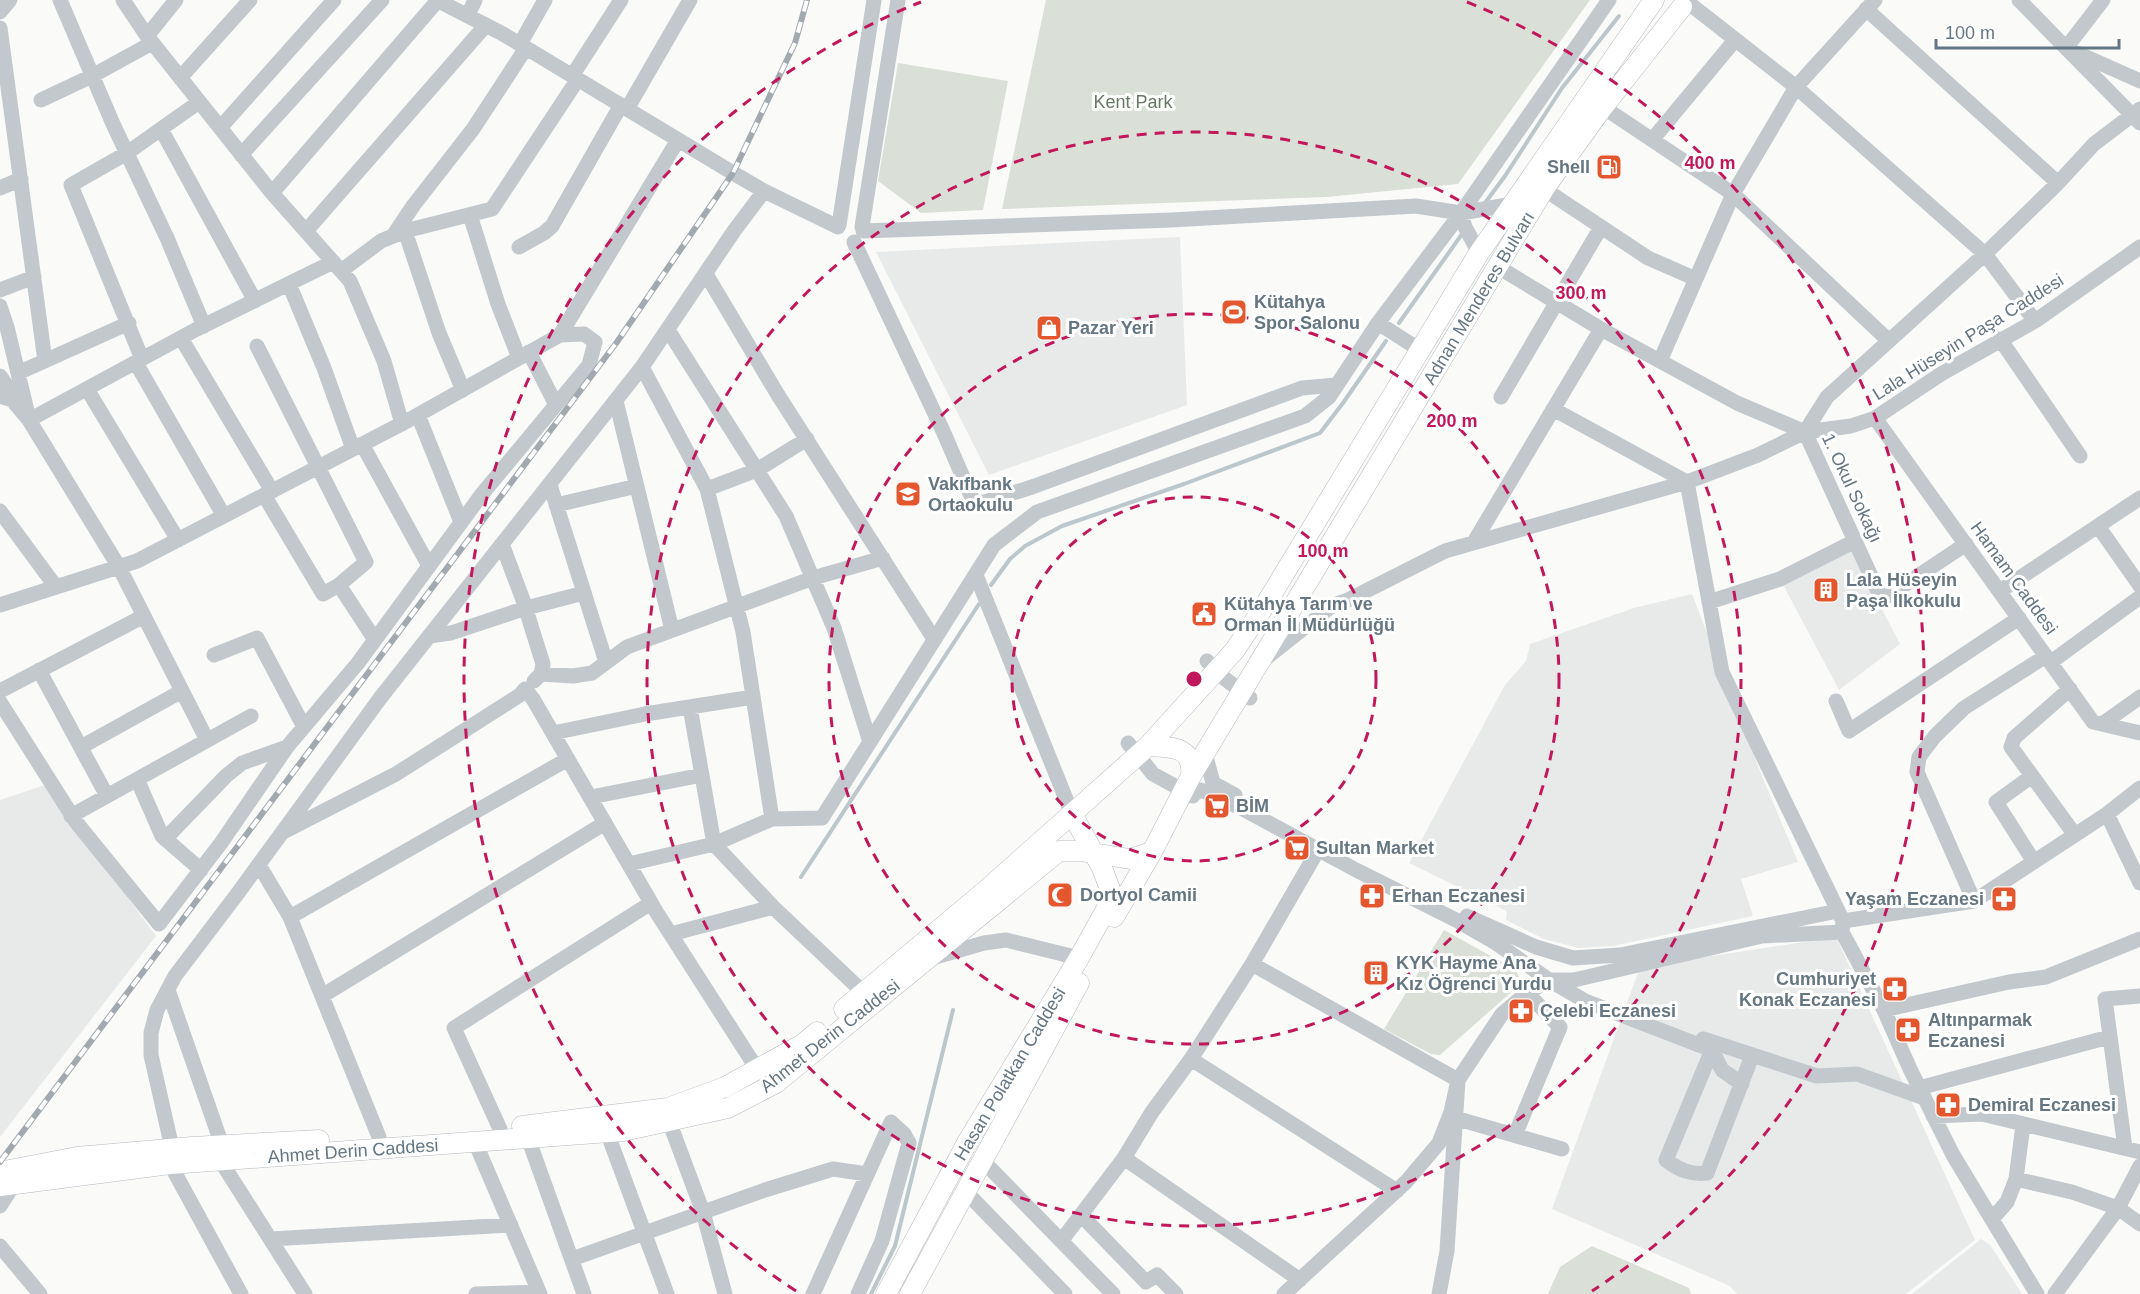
<svg xmlns="http://www.w3.org/2000/svg" width="2140" height="1294" viewBox="0 0 2140 1294" font-family="Arial,sans-serif">
<rect width="100%" height="100%" fill="#fafaf8"/>
<path fill="#e8e9e9" d="M1180 237 1187 405 989 475 876 252Z
M1848 544 1900 644 1839 690 1780 579Z
M1692 594 1762 776 1798 862 1741 879 1753 916 1613 946 1579 948 1544 939 1506 920 1507 911 1409 863 1505 685 1526 661 1530 644 1634 608Z
M45 785 156 936 0 1137V800Z
M1836 937 1975 1240 1906 1294H1737L1730 1286 1552 1209 1640 967Z
M1981 1239 1990 1245 2022 1294H1912Z"/>
<path fill="#dadfd7" d="M1046 0H1590L1458 184 1327 197 1002 209Z
M898 63 1008 81 983 210 921 213 878 181Z
M1444 930 1516 970 1519 977 1516 988 1440 1055 1431 1054 1384 1029Z
M1592 1246 1689 1288 1691 1294H1548L1560 1267Z"/>
<g fill="none" stroke-linecap="round" stroke-linejoin="round">
<path stroke="#bbc7cb" stroke-width="4" d="M1485 203 1505 176 1562 88 1619 16
M1399 323 1462 234
M991 585 1010 559 1025 546 1062 526 1184 484 1320 433 1343 403 1386 341
M801 877 979 604
M871 1294 895 1246 953 1010"/>
<g stroke="#b5babe" stroke-width="21">
<path id="major" d="M1148 746C1172 747 1194 746 1191 776
M1114 917 1152 852
M844 1009 984 892 1148 746 1235 650 1267 602 1479 253 1654 0
M522 1126 668 1108 725 1087 803 1044 817 1032
M0 1172 77 1157 192 1147 319 1140
M0 1186 170 1164 623 1131 728 1108 776 1083 1059 851H1080L1130 859 1152 852 1191 776 1544 189 1603 107 1682 7
M886 1294 968 1141 1079 958 1113 897 1102 868 1072 814
M910 1294 1079 983"/>
</g>
<path stroke="#c3c8cc" stroke-width="15" d="M60 0 113 124 167 238 204 326
M123 0 147 36 272 193 350 281 384 361 402 424
M437 0 503 34 733 173 764 191 838 227
M2019 0 2066 48 2140 81
M2103 0 2066 48 2140 123
M1690 4 1796 87 1985 254 2035 321
M1866 9 2058 183
M0 12 10 0
M468 15 475 0
M0 28 45 361
M147 36 176 0
M520 44 545 0
M572 76 621 0
M180 78 250 0
M41 100 92 76 152 43
M1603 107 1733 194 1888 340
M627 109 690 0
M220 128 334 0
M161 129 255 301
M1652 140 1735 40
M241 155 382 0
M0 188 21 179
M1544 189 1648 258 1696 279
M272 193 438 0
M1461 213 1465 227 1479 253
M470 215 498 304 519 358
M839 225 874 0
M862 227 898 0
M306 231 486 25
M405 231 439 333 463 390
M863 231 1172 220 1416 206 1461 213 1513 204
M393 236 413 206 473 129 526 48
M854 242 943 431 975 505 1032 487 1302 388 1336 385
M519 247 544 233 552 226 621 105
M1498 267 1601 329 1737 403 1805 432
M341 271 381 241 405 231 492 209 578 79
M706 274 778 395 934 639
M289 284 324 368 353 449
M0 290 34 277
M0 306 7 327 28 415
M1378 323 1420 350
M668 330 786 516 834 628 870 742
M181 338 272 491
M2000 339 2080 456
M257 346 366 562 339 585
M529 352 556 405
M142 359 71 185 127 153 199 102
M1660 361 1733 194 1796 87 1875 0
M136 363 224 516
M642 367 707 489 743 632 772 819 714 844 690 707
M18 373 129 323
M0 376 18 403
M87 389 178 540
M0 396 12 400 29 420 119 567 207 740
M1501 397 1601 227
M616 401 672 630
M1553 409 1687 482 1722 672 1843 921 1842 932 1884 1010 1910 1069 1953 1155 2037 1294
M418 415 461 522
M1875 418 2093 722 2140 733
M29 420 197 329 333 262
M1805 432 1851 426 1875 418 1941 374 2035 321 2140 247
M1805 432 1882 600 1966 544
M362 444 429 566
M550 485 606 662
M707 489 757 470 807 439
M264 495 323 594 339 585 375 640
M556 505 637 486
M0 511 56 587
M2098 526 2140 586
M1474 542 1601 329
M502 544 523 600 543 664 541 674 534 681
M976 575 1072 814
M2000 591 2140 498
M1709 602 1780 579 1855 541
M0 605 137 561 407 421 560 335 678 140
M429 636 451 633 526 608 584 593
M214 655 257 638 304 727
M1265 659 1333 605 1348 600 1445 551 1687 482 1758 455 1805 432 1827 397 1985 254 2058 183 2094 144 2140 109
M1207 661 1224 678 1250 698
M2051 662 2140 597
M39 670 107 796
M541 674 573 676 592 673 627 647 813 578 883 558
M2070 689 2014 738 2011 747 2075 835
M0 691 144 616
M1836 701 1849 731 2019 618
M0 702 76 822 159 924 221 843 287 747 358 663 482 494 589 365 595 342 584 334 560 335
M2102 724 2140 697
M553 733 645 714 753 697
M1128 743 1153 774 1193 796
M81 747 182 691
M1205 753 1213 783 1235 795
M2032 776 1996 802 2034 862
M137 779 162 836 201 870
M591 797 702 775
M1180 799 1201 790 1241 808 1358 871 1456 920 1496 943 1549 980 1585 1001 1712 1050 1666 1160C1679 1170 1691 1175 1707 1173L1752 1056
M2107 814 2140 883
M71 816 251 716
M772 819 822 818 994 545 1037 512 1305 416 1329 397 1378 323 1461 213 1609 0
M285 831 396 774 520 695 525 689 533 699 657 913 757 1069
M165 839 226 776 242 763 287 747
M629 864 714 844 773 907 864 993
M259 865 290 917 379 1137
M1974 901 1917 772 1919 757 1935 736 1964 708 2046 656
M1467 916 1536 947 1573 958 1620 955 1838 911
M290 917 568 759
M1843 921 1974 901 2107 814 2140 788
M671 934 773 907
M932 958 984 943 1006 940 1079 958
M1252 964 1458 1080 1447 1251 1439 1294
M168 990 222 1145
M322 996 605 823
M1884 1010 2009 982 2046 977 2140 939
M1703 1039 1817 1076 1857 1074 1924 1098
M1714 1046 1712 1050 1722 1070 1742 1084
M1191 1059 1397 1191
M1919 1088 2109 1037
M1933 1116 1982 1114 2140 1152
M1455 1118 1562 1149
M669 1121 703 1212 725 1294
M500 1129 454 1028 651 903
M607 1132 667 1294
M1515 1135 1560 1027 1527 993
M528 1138 584 1294
M475 1142 540 1294
M2125 1148 2105 999 2140 996
M1124 1158 1300 1280
M981 1159 1113 1294
M220 1160 305 1294
M2016 1179 2072 1192 2118 1208 2140 1224
M965 1191 1065 1294
M0 1206 14 1184
M1081 1215 1146 1282 1157 1275 1176 1294
M1992 1219 2007 1202 2016 1179 2023 1125
M271 1239 511 1225
M1062 1240 1124 1158 1152 1112 1191 1059 1252 964 1318 850
M0 1246 40 1294
M572 1259 765 1190 833 1169 867 1174
M241 1294 170 1164 172 1148 151 1055V1033L157 1010 175 976 238 893 381 697 642 367 734 231 764 191
M476 1294 539 1292
M813 1294 891 1122 904 1134 909 1143 882 1241 858 1294
M1284 1294 1406 1182 1439 1143 1451 1112 1458 1080 1502 1014 1527 993 1549 980H1574L1762 936 1842 932
M2055 1294 2118 1208 2140 1166"/>
<use href="#major" stroke="#fff" stroke-width="20"/>
<g stroke="#a2aab0" stroke-width="6">
<path id="rail" d="M0 1162 617 342 733 173 795 43 807 0"/>
</g>
<use href="#rail" stroke="#fff" stroke-width="4" stroke-dasharray="11" stroke-linecap="butt"/>
</g>
<g fill="none" stroke="#c2185b" stroke-width="3" stroke-dasharray="10 8">
<circle cx="1194" cy="679" r="182"/>
<circle cx="1194" cy="679" r="365"/>
<circle cx="1194" cy="679" r="547"/>
<path d="M796 1291A730 730 0 0 1 921 2M1467 2A730 730 0 0 1 1592 1291"/>
</g>
<defs>
<g id="fuel-square" transform="scale(1.35)"><rect x="-9" y="-9" width="18" height="18" rx="4" fill="#e4572e" stroke="#fff"/><path d="M-5.5-6h7V0h2V4h1.3V-2.5L3-4.5l.8-.8L6-3V5H2.5V1h-1V6h-7ZM-4.2-4.7v3.2H.2V-4.7Z" fill="#fff"/></g>
<g id="stadium-square" transform="scale(1.35)"><rect x="-9" y="-9" width="18" height="18" rx="4" fill="#e4572e" stroke="#fff"/><path d="M0-5a6.5 5 0 1 0 0 10a6.5 5 0 1 0 0-10ZM-3.5-1.8h7v3.6h-7Z" fill="#fff"/></g>
<g id="shop-square" transform="scale(1.35)"><rect x="-9" y="-9" width="18" height="18" rx="4" fill="#e4572e" stroke="#fff"/><path d="M-5-2.5h2.3a2.7 3.5 0 0 1 5.4 0H5L5.5 6h-11ZM-1.5-2.5h3a1.5 2.3 0 0 0-3 0Z" fill="#fff"/></g>
<g id="school-square" transform="scale(1.35)"><rect x="-9" y="-9" width="18" height="18" rx="4" fill="#e4572e" stroke="#fff"/><path d="M0-5L7-2L0 1L-7-2ZM-4 1L0 2.5L4 1V4Q0 6-4 4Z" fill="#fff"/></g>
<g id="building-square" transform="scale(1.35)"><rect x="-9" y="-9" width="18" height="18" rx="4" fill="#e4572e" stroke="#fff"/><path d="M-4-6H4V6H1V3H-1V6H-4ZM-2.5-4.3h1.7v1.8h-1.7ZM.8-4.3h1.7v1.8H.8ZM-2.5-1h1.7V.8h-1.7ZM.8-1h1.7V.8H.8Z" fill="#fff"/></g>
<g id="civic-square" transform="scale(1.35)"><rect x="-9" y="-9" width="18" height="18" rx="4" fill="#e4572e" stroke="#fff"/><path d="M-.6-6.5H3V-4.5H.6V-3L4-1V1h2V6H-6V1h2V-1L-.6-3ZM-1.2 2.5V6h2.4V2.5Z" fill="#fff"/></g>
<g id="supermarket-square" transform="scale(1.35)"><rect x="-9" y="-9" width="18" height="18" rx="4" fill="#e4572e" stroke="#fff"/><path d="M-6-5.5h2.5l.6 2H6L4.5 2H-2.5L-4.4-4H-6ZM-1.5 3.2a1.3 1.3 0 1 0 .1 0ZM3 3.2a1.3 1.3 0 1 0 .1 0Z" fill="#fff"/></g>
<g id="mosque-square" transform="scale(1.35)"><rect x="-9" y="-9" width="18" height="18" rx="4" fill="#e4572e" stroke="#fff"/><path d="M3.5-4.9A6 6 0 1 0 3.5 4.9A5 5 0 1 1 3.5-4.9Z" fill="#fff"/></g>
<g id="pharmacy-square" transform="scale(1.35)"><rect x="-9" y="-9" width="18" height="18" rx="4" fill="#e4572e" stroke="#fff"/><path d="M-2-6h4v4h4v4h-4v4h-4v-4h-4v-4h4Z" fill="#fff"/></g>
</defs>
<g fill-rule="evenodd">
<use href="#fuel-square" x="1609" y="167"/>
<use href="#stadium-square" x="1234" y="312"/>
<use href="#shop-square" x="1049" y="328"/>
<use href="#school-square" x="908" y="494"/>
<use href="#building-square" x="1826" y="590"/>
<use href="#civic-square" x="1204" y="614"/>
<use href="#supermarket-square" x="1217" y="806"/>
<use href="#supermarket-square" x="1297" y="848"/>
<use href="#mosque-square" x="1060" y="895"/>
<use href="#pharmacy-square" x="1372" y="896"/>
<use href="#pharmacy-square" x="2004" y="899"/>
<use href="#building-square" x="1376" y="973"/>
<use href="#pharmacy-square" x="1895" y="989"/>
<use href="#pharmacy-square" x="1521" y="1011"/>
<use href="#pharmacy-square" x="1908" y="1030"/>
<use href="#pharmacy-square" x="1948" y="1105"/>
</g>
<g text-anchor="middle" stroke-width="6" stroke-linejoin="round" paint-order="stroke">
<g font-size="18" fill="#687a64" stroke="#fff">
<text x="1133" y="108">Kent Park</text>
</g>
<g font-size="18" font-weight="bold" fill="#657683" stroke="#fff" text-anchor="start">
<text x="1590" y="173" text-anchor="end">Shell</text>
<text x="1254" y="308">Kütahya<tspan x="1254" dy="21">Spor Salonu</tspan></text>
<text x="1068" y="334">Pazar Yeri</text>
<text x="928" y="490">Vakıfbank<tspan x="928" dy="21">Ortaokulu</tspan></text>
<text x="1846" y="586">Lala Hüseyin<tspan x="1846" dy="21">Paşa İlkokulu</tspan></text>
<text x="1224" y="610">Kütahya Tarım ve<tspan x="1224" dy="21">Orman İl Müdürlüğü</tspan></text>
<text x="1236" y="812">BİM</text>
<text x="1316" y="854">Sultan Market</text>
<text x="1080" y="901">Dortyol Camii</text>
<text x="1392" y="902">Erhan Eczanesi</text>
<text x="1984" y="905" text-anchor="end">Yaşam Eczanesi</text>
<text x="1396" y="969">KYK Hayme Ana<tspan x="1396" dy="21">Kız Öğrenci Yurdu</tspan></text>
<text x="1876" y="985" text-anchor="end">Cumhuriyet<tspan x="1876" dy="21">Konak Eczanesi</tspan></text>
<text x="1540" y="1017">Çelebi Eczanesi</text>
<text x="1928" y="1026">Altınparmak<tspan x="1928" dy="21">Eczanesi</tspan></text>
<text x="1968" y="1111">Demiral Eczanesi</text>
</g>
<g font-size="18" fill="#657683" stroke="#fff">
<text transform="translate(1479 298) rotate(-59)" y="6">Adnan Menderes Bulvarı</text>
<text transform="translate(1968 337) rotate(-32)" y="6">Lala Hüseyin Paşa Caddesi</text>
<text transform="translate(1852 488) rotate(65)" y="6">1. Okul Sokağı</text>
<text transform="translate(2014 578) rotate(54)" y="6">Hamam Caddesi</text>
<text transform="translate(830 1036) rotate(-38)" y="6">Ahmet Derin Caddesi</text>
<text transform="translate(1010 1074) rotate(-59)" y="6">Hasan Polatkan Caddesi</text>
<text transform="translate(353 1151) rotate(-4)" y="6">Ahmet Derin Caddesi</text>
</g>
</g>
<circle cx="1194" cy="679" r="9" fill="#c2185b" stroke="#fff" stroke-width="3"/>
<g font-size="18" text-anchor="middle" font-weight="bold" fill="#c2185b" stroke="#fff" stroke-width="6" stroke-linejoin="round" paint-order="stroke">
<text x="1710" y="169">400 m</text>
<text x="1581" y="299">300 m</text>
<text x="1452" y="427">200 m</text>
<text x="1323" y="557">100 m</text>
</g>
<path d="M1936 39v9h183v-9" fill="none" stroke="#657683" stroke-width="3"/>
<text x="1945" y="39" font-size="18" fill="#657683" stroke="#ffffff" stroke-width="4.5" paint-order="stroke">100 m</text>
</svg>
